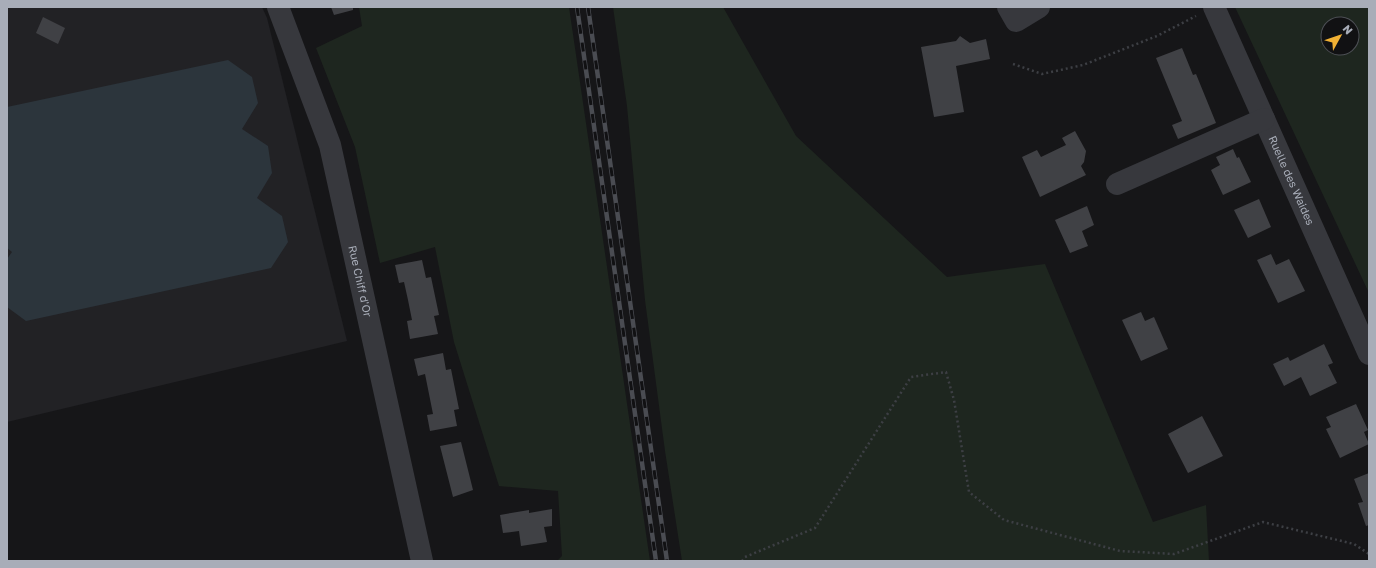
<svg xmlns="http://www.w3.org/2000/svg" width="1376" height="568" viewBox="0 0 1376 568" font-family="'Golos Text',sans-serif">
<rect width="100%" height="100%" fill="#161618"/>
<path fill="#222225" d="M7 7H262L267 18 347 341 7 422Z"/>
<path fill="#1e261f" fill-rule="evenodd" d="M359 7H569L650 561H557L562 556 558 491 499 486 454 342 435 247 380 263 355 147 316 48 362 26Z
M613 7H723L796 136 947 277 1045 264 1153 522 1206 505 1209 561H682L665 451 645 300 627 106Z
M1235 7H1369V293ZM1328 24H1352V48H1328Z"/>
<path fill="#2c353c" d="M228 60 252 77 258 103 242 129 268 146 272 173 257 198 282 216 288 242 271 268 26 321 7 307V259L12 252 7 248V107Z"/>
<path fill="#404145" d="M331 7H353V10L334 15Z
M43 17 65 28 58 44 36 33Z
M960 36 970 43 986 39 990 59 956 66 964 112 934 117 921 47 956 41Z
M1182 48 1193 75 1196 74 1216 123 1178 139 1172 125 1182 121 1156 58Z
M1075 131 1086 151 1084 162 1081 166 1086 175 1040 197 1022 157 1037 150 1041 157 1066 145 1062 138Z
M1233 149 1237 158 1239 157 1251 182 1223 195 1211 170 1220 165 1216 157Z
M1259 199 1271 227 1248 238 1234 210Z
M1087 206 1094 225 1082 231 1088 246 1070 253 1055 220Z
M1271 254 1276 265 1289 259 1305 291 1278 303 1257 260Z
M422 260 426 278 431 277 439 315 434 316 438 334 410 339 407 321 412 320 408 300 404 282 399 283 395 265Z
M1141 312 1145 321 1154 317 1168 349 1141 361 1122 320Z
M1324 344 1333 363 1328 365 1337 383 1310 396 1301 377 1284 386 1273 364 1288 357 1290 361Z
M443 353 446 370 451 369 459 409 454 410 457 426 430 431 427 415 433 414 425 374 418 376 414 359Z
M1356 404 1368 430 1364 432 1369 444 1340 458 1326 429 1331 427 1326 417Z
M1202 416 1223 456 1188 473 1168 434Z
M461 442 473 490 453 497 440 446Z
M1369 473V525L1366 526 1358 503 1363 502 1354 479Z
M552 509V526L544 527 547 542 521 546 519 531 503 533 500 515 529 510V513Z"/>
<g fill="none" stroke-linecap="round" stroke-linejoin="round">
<path stroke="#3d3f44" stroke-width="2.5" stroke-dasharray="2 3" stroke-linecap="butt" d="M1013 64 1042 74 1083 65 1157 36 1196 16
M742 561 745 557 815 528 911 377 946 372 954 400 969 492 1004 520 1120 551 1174 554 1263 522 1354 544 1369 554"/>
<g stroke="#37383d" stroke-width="22">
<path id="s1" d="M278 7 330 145 422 561"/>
<path d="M1008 7 1016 21 1039 7"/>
<path id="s2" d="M1214 7 1369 354"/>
<path d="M1117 184 1264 119"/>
</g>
<g stroke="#4a4c52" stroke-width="4.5">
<path id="rail" d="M577 7 656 561
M588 7 667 561"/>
</g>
<use href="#rail" stroke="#111113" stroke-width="3" stroke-dasharray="9" stroke-linecap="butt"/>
</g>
<g text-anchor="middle" stroke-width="3" stroke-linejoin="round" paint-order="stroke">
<g font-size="11" fill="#a8adb8" stroke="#111113">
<text dy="4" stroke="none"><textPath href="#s2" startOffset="190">Ruelle des Waides</textPath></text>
<text dy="4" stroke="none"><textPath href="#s1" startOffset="287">Rue Chiff d'Or</textPath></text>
</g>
</g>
<rect width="1376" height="568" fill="none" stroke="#a8adb8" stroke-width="16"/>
<g transform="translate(1340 36) rotate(50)"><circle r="19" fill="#111113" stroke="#4d4f55"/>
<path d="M0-3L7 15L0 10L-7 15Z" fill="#f2b134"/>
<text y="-6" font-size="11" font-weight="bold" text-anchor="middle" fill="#a8adb8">N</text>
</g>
</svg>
